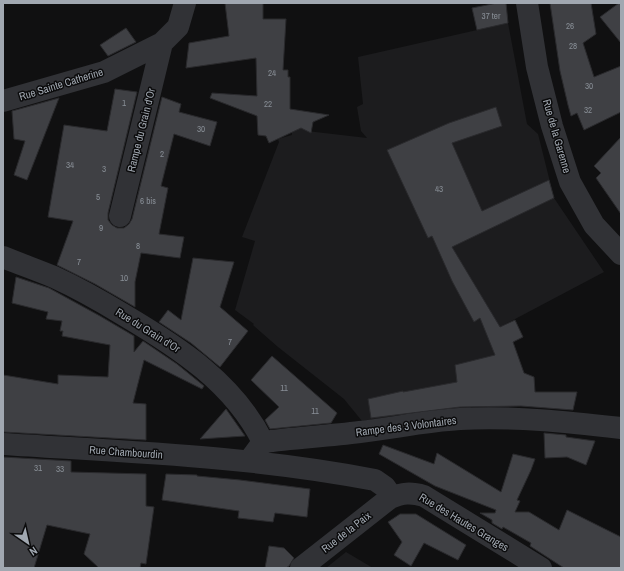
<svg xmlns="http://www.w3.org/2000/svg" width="624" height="571" viewBox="0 0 624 571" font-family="'Archivo Narrow',sans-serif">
<rect width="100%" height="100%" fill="#101011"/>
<path fill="#1c1c1e" d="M508 23 527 124 538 134 554 198 604 272 500 327 516 373 469 398 471 409 435 410 362 421 344 399 278 347 253 325 254 324 235 310 255 241 242 237 279 142 278 139 292 135V126H305L307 131 367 138 361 131 357 107 363 104 358 57Z
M346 552 373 568H326Z"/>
<path fill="#3f4044" stroke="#2a2a2d" d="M225 3H263V19H286L283 70H288V77H290V109L329 115 313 122 311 133 301 128 269 143 266 136 258 135 257 116 210 98 212 93 257 96 256 58 186 68 189 43 229 36Z
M497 3H506L508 23 477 30 472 8Z
M550 3H591L596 34 583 43 594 77 621 66V112L584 130 577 113 571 116 568 105 560 71Z
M619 3H621V43L600 17Z
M126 28 136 42 108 56 100 45Z
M115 89 137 92 108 213V220L112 225 117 228H124L129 224 132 219 162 97 181 104 179 112 217 122 210 146 174 134 161 186 168 188 159 234 184 237 180 258 141 253 135 282V307L95 284 57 265 73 221 48 217 64 125 107 131Z
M59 98 27 180 14 175 25 141 14 139 12 111Z
M496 107 502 126 452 143 482 211 549 180 554 198 452 247 500 327 515 320 523 337 513 342 524 373 534 377 535 392H577L573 410 521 406 460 407 371 418 368 399 403 391V392L457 382 455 365 495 355 480 318 474 322 452 281 432 236 428 238 387 150 449 123Z
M621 137V214L596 178 601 173 594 166Z
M193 258 234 262 220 307 248 331 220 367 191 343 159 322 168 310 181 320Z
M16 277 49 288 100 316 134 336V352L143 341 177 364 204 386 202 389 144 360 133 403 146 404V440L3 432V375L58 384V375L108 377 110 345 62 336 63 331H60L62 321 46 319 48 312 12 303Z
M272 356 337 413 331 423 270 429 265 420 279 407 251 380Z
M226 409 245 436 200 439Z
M544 433 566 435V437L595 441 586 465 567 457 545 458Z
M383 445 434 464 437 453 501 492 513 454 535 459 531 470 517 500 520 501 515 512H529L559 530 567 510 621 537V568H564L530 546 531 543 503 527 502 529 492 523V520L480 513H495L496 510 435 486 379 454Z
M3 457 71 461V472L146 474V506L154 507 146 564 141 563 140 568H99L84 554 90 534 47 525 34 568H3Z
M166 474 197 475V476L240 480 310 489 307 517 275 513 273 522 238 518 239 511 162 500Z
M400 514H416L466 545 458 560 424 543 411 566 394 555 402 542 388 522Z
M269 546 284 548 294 558 289 566 286 568H265Z"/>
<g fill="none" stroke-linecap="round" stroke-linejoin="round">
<path stroke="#313236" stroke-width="22" d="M527 3 537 67 552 126 570 182 594 225 621 254
M3 101 104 72 162 43 178 27 185 3
M120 216 162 43
M3 257C20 264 37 270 54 277 78 288 101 301 124 315 178 347 234 383 263 442
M3 444C127 452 252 456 375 480L385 487 392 497
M249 461 263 442C295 438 328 436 360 432 394 428 426 421 460 419 513 416 568 422 621 428
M301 568 390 498C403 493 410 492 424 496L541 568"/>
</g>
<g text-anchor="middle" stroke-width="3" stroke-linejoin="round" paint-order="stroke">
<g font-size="9" fill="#888e96">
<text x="491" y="19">37 ter</text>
<text x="570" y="29">26</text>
<text x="573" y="49">28</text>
<text x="272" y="76">24</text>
<text x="589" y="89">30</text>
<text x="124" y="106">1</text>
<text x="268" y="107">22</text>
<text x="588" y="113">32</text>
<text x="201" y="132">30</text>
<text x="162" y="157">2</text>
<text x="70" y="168">34</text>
<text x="104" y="172">3</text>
<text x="439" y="192">43</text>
<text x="98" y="200">5</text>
<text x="148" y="204">6 bis</text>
<text x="101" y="231">9</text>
<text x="138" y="249">8</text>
<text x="79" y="265">7</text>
<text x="124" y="281">10</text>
<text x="230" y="345">7</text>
<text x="284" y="391">11</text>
<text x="315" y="414">11</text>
<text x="38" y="471">31</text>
<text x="60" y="472">33</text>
</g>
<g font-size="11" fill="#a1a8b1" stroke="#0b0b0c">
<text transform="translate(61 84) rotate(-17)" y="4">Rue Sainte Catherine</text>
<text transform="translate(141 130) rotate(-76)" y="4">Rampe du Grain d'Or</text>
<text transform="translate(557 136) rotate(74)" y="4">Rue de la Garenne</text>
<text transform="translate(148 330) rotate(32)" y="4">Rue du Grain d'Or</text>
<text transform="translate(406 426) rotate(-7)" y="4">Rampe des 3 Volontaires</text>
<text transform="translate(126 452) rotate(4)" y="4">Rue Chambourdin</text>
<text transform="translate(464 522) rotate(31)" y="4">Rue des Hautes Granges</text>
<text transform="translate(346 532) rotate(-38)" y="4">Rue de la Paix</text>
</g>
</g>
<rect width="624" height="571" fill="none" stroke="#a1a8b1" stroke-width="8"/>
<g transform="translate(28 543) rotate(146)" stroke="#0b0b0c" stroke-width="3" paint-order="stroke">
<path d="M0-3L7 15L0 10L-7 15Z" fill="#a1a8b1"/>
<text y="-6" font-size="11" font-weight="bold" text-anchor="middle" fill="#a1a8b1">N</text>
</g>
</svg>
